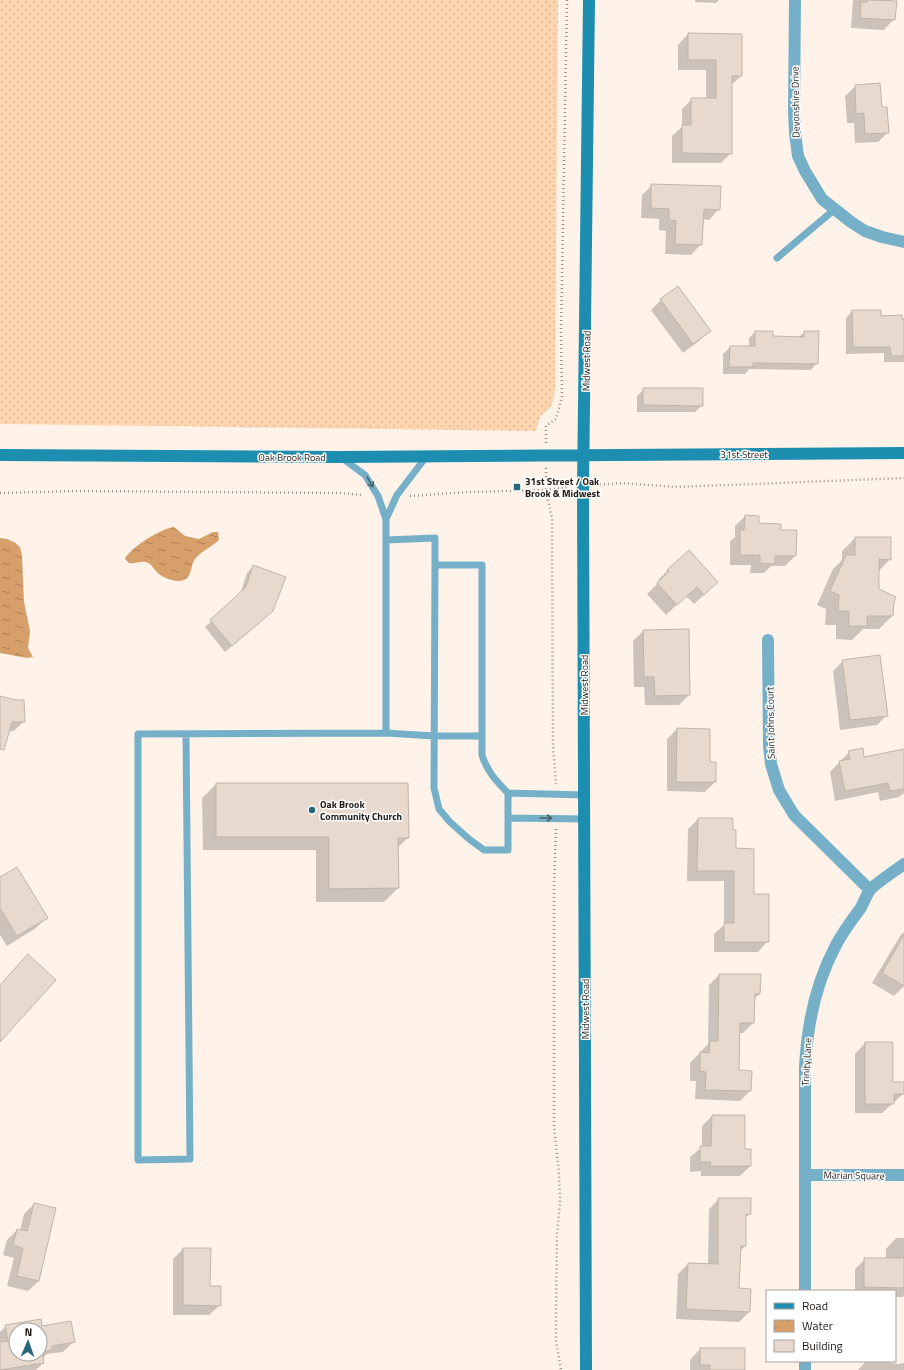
<svg xmlns="http://www.w3.org/2000/svg" width="904" height="1370" viewBox="0 0 904 1370" font-family="'Titillium Web',sans-serif">
<defs>
<pattern id="grass-dots" width="8" height="8" patternUnits="userSpaceOnUse"><rect width="8" height="8" fill="#ffd5af"/><path d="M2 2h.1M6 6h.1" fill="none" stroke="#dab696" stroke-width="1.8" stroke-linecap="round"/></pattern>
<pattern id="water-ripples" width="26" height="14" patternUnits="userSpaceOnUse"><rect width="26" height="14" fill="#d79f69"/><path d="M2 4q2-2 4 0t4 0M15 11q2-2 4 0t4 0" fill="none" stroke="#ae8155"/></pattern>
</defs>
<rect width="100%" height="100%" fill="#fff3e9"/>
<path fill="url(#grass-dots)" d="M0 0H558L555 390 552 405 540 417 536 431 0 424Z"/>
<path fill="url(#water-ripples)" d="M174 527 185 536 199 539 213 532H218L219 540C212 547 201 551 195 559 191 564 192 572 188 577 182 585 165 579 159 574 154 570 152 563 145 562 140 561 135 564 129 563L125 559C130 548 161 528 174 527Z
M0 538 7 539 14 542 20 547 22 556 24 602 30 631 28 648 33 657 27 658 0 653Z"/>
<path fill="#0003" fill-rule="evenodd" d="M695 0H719L716 3 695 2Z
M853 0H891L894 19 884 30 851 28Z
M688 34 741 76 731 85V153L721 163H672V136L682 127V109L692 99H706V70H678V45Z
M856 86 881 108 888 132 878 142 855 143 854 123H847L845 96Z
M652 185 719 209 709 220 702 219 701 244 691 255 665 254 666 231 659 230V219L641 218 642 195Z
M661 300 709 331 699 341 683 353 651 310Z
M852 311 904 320V362H884V353L846 354V318Z
M755 332 772 337 798 338 804 332 817 363 811 370 749 369 745 374H723V354L730 347H749V338Z
M644 389 702 405 695 412H637V396Z
M745 516 758 524 780 531H796L795 556 785 566H771L764 573H750L751 565H730V541L735 537V526Z
M855 538 890 559 878 572V590L892 616 879 629H863L852 640 836 639V625H825L826 609 817 605 833 569 842 560V551Z
M253 566 265 618 225 652 205 627 240 594 247 573Z
M668 570 707 592 694 604 686 596 666 615 647 594 659 582 658 580Z
M643 631 689 695 679 705H645L644 687H634L633 641Z
M843 661 887 715 877 725 840 730 833 671Z
M0 698 16 701 24 721 14 731 3 732 0 735Z
M677 729 715 782 705 792 667 791V739Z
M849 752 864 758 904 759V793L899 797 880 801 878 792 835 801 830 772Z
M216 784 408 838 397 848 398 888 384 902H316V850H203L202 798Z
M698 819H732V831L735 849 753 895 768 941 758 952H714V934L724 925V881H687L688 829Z
M0 878 47 917 36 928 7 946 0 935Z
M904 932V986L894 996 872 983 900 936Z
M719 975 759 994 754 999 753 1023 743 1033H739L738 1071 750 1091 740 1101 695 1099 696 1081H690V1063L708 1044 709 985Z
M865 1043 892 1083 903 1094 882 1113H855V1054Z
M712 1116 744 1150 750 1166 740 1176H701V1171L690 1172V1157L702 1147V1126Z
M719 1199 750 1214 745 1218V1246L740 1251 738 1289 749 1312 739 1322 676 1319 678 1274 688 1264 708 1265 709 1209Z
M34 1204 55 1209 39 1281 28 1291 7 1286 14 1258 3 1255 7 1240 17 1230 20 1231 24 1214Z
M896 1238H904V1296L902 1297H895V1291H855V1269L865 1259H886V1249Z
M183 1249 209 1287 220 1305 209 1315H173V1259Z
M6 1326 41 1327 74 1341 63 1352 47 1354 42 1359 43 1363 36 1370H0V1332ZM16 1330H40V1354H16Z
M700 1349 744 1370H690V1360Z
M866 1361H881L898 1364 904 1363V1370H858Z"/>
<path fill="#e7d9cd" stroke="#c1b4a8" fill-rule="evenodd" d="M867 0 897 1 895 20 860 18 861 2H867Z
M688 33 742 34V76H732V154L682 153V125H691V98H716V60H688Z
M880 83 882 107H887L889 133 865 134 864 113 856 114 855 85Z
M651 184 721 186 720 210 704 209 702 245 675 244 676 221 669 220V209L651 208Z
M678 286 711 331 693 344 660 299Z
M852 310H881V316L902 315V319H904V356H891L890 347H853Z
M755 331H773V336L804 337V331H819L818 364 753 363V367H729L730 346H755Z
M643 388H703V406L643 405Z
M745 515 759 516V523L781 524V530H797L796 556H775V564L760 563V555H740V530H744Z
M855 537H891V560L879 559V589L896 597 894 602 893 616H867V626H849V611H838L839 595 830 591 846 555H855Z
M689 550 718 582 704 595 697 587 677 605 657 583 669 571 667 570Z
M253 565 286 577 273 611 232 646 210 620 246 587Z
M689 629 690 695 655 696 654 677H644L643 630Z
M880 655 888 716 850 720 842 660Z
M0 696 16 700H24L25 722H12L4 750 0 749Z
M677 728 710 729V762H716V782H676Z
M863 748 864 757 904 749V789L890 791 888 783 845 791 839 761 850 759 848 751Z
M216 783H408L409 838H398L399 888 329 889V837H216Z
M698 818H733V830H736V848L754 849V894H769V942H724V923H734V871H697Z
M17 867 48 918 17 936 0 908V877Z
M904 935V986L882 973Z
M28 954 56 980 0 1042V985Z
M719 974H761L760 994H755L754 1023H740L739 1070 752 1071 751 1091 705 1090 706 1072 700 1071V1052L709 1053 710 1041H718Z
M865 1042H893V1082H904V1094H894V1104H865Z
M712 1115H745V1149H751V1166H710L711 1162H700V1146H711Z
M718 1198H751V1214H746V1246H741L739 1288 751 1289 750 1312 686 1309 688 1263 718 1264Z
M34 1203 56 1208 39 1281 17 1276 23 1248 13 1245 17 1229 27 1231Z
M183 1248H211L210 1286H221V1306L183 1305Z
M864 1258H904V1288L864 1287Z
M41 1319 42 1326 71 1321 75 1342 52 1346V1350L42 1352 44 1363 0 1370V1342L8 1341 5 1325ZM16 1330H40V1354H16Z
M700 1348H745V1370H710V1365H700Z"/>
<g fill="none" stroke-linecap="round" stroke-linejoin="round">
<path stroke="#999088" stroke-width="2.5" stroke-dasharray="1 3" stroke-linecap="butt" d="M546 443V426L556 419 562 397 561 332 567 0
M546 468V490L552 519 553 747 556 784
M596 485 621 483 677 487 904 478
M0 493 78 491 339 493 363 495
M410 496 469 492 546 490 569 487
M556 829 554 883V1126L559 1173 560 1203 557 1234 556 1321V1341L561 1370"/>
<path stroke="#75b0c8" stroke-width="7" d="M777 258 835 209
M342 458 365 475 378 496 386 519V733
M386 519 397 495 426 457
M386 540 435 538V565L434 788 439 809 450 822 469 839 484 850H508V793C496 781 487 771 482 755V565H435
M186 734 190 1159 138 1160V734L386 733 434 736H481
M508 793 584 795
M508 818 584 819"/>
<path stroke="#75b0c8" stroke-width="12" d="M795 0 794 111 795 133 798 156 805 171 822 199 851 222 865 231 882 237 904 242
M768 640 769 746 771 764 779 790 794 815 870 890
M805 1175H904
M805 1291V1068C807 1025 815 985 835 947 842 933 851 921 860 909 864 903 866 895 870 890 876 883 896 870 904 864
M805 1370V1361"/>
<path stroke="#1d8db0" stroke-width="12" d="M0 455 340 457 904 453
M586 1370 583 486 589 0"/>
</g>
<defs><path id="oneway-shaft" d="M-6 0H5M1.5-3L5.5 0L1.5 3" fill="none" stroke-width="1.6" stroke-linecap="round" stroke-linejoin="round"/></defs>
<g stroke="#4a656e">
<use href="#oneway-shaft" transform="translate(370 482) rotate(60)"/>
<use href="#oneway-shaft" transform="translate(546 818)"/>
</g>
<g fill="#27657b" stroke="#fff" stroke-width="1.5">
<rect x="513" y="483" width="8" height="8" rx="2"/>
<circle cx="312" cy="810" r="4"/>
</g>
<g text-anchor="middle" stroke-width="3" stroke-linejoin="round" paint-order="stroke">
<g font-size="10" fill="#1f1a15" stroke="#fff">
<text transform="translate(795 102) rotate(-91)" y="4">Devonshire Drive</text>
<text transform="translate(586 361) rotate(-89)" y="4">Midwest Road</text>
<text x="744" y="458">31st Street</text>
<text x="292" y="461">Oak Brook Road</text>
<text transform="translate(584 685) rotate(-90)" y="4">Midwest Road</text>
<text transform="translate(770 723) rotate(-91)" y="4">Saint Johns Court</text>
<text transform="translate(585 1009) rotate(-90)" y="4">Midwest Road</text>
<text transform="translate(806 1062) rotate(-87)" y="4">Trinity Lane</text>
<text transform="translate(854 1175) rotate(1)" y="4">Marian Square</text>
</g>
<g font-size="10" font-weight="bold" fill="#1f1a15" stroke="#fff" text-anchor="start">
<text x="525" y="485">31st Street / Oak<tspan x="525" dy="12">Brook &amp; Midwest</tspan></text>
<text x="320" y="808">Oak Brook<tspan x="320" dy="12">Community Church</tspan></text>
</g>
</g>
<rect x="766" y="1290" width="130" height="72" fill="#ffffff" stroke="#a5a3a1"/>
<rect x="774" y="1303" width="20" height="6" fill="#1d8db0" stroke="#a5a3a1"/>
<text x="802" y="1310" font-size="12" fill="#1f1a15">Road</text>
<rect x="774" y="1320" width="20" height="12" fill="url(#water-ripples)" stroke="#a5a3a1"/>
<text x="802" y="1330" font-size="12" fill="#1f1a15">Water</text>
<rect x="774" y="1340" width="20" height="12" fill="#e7d9cd" stroke="#a5a3a1"/>
<text x="802" y="1350" font-size="12" fill="#1f1a15">Building</text>
<g transform="translate(28 1342) rotate(2)"><circle r="19" fill="#ffffff" stroke="#a5a3a1"/>
<path d="M0-3L7 15L0 10L-7 15Z" fill="#27657b"/>
<text y="-6" font-size="11" font-weight="bold" text-anchor="middle" fill="#1f1a15">N</text>
</g>
</svg>
